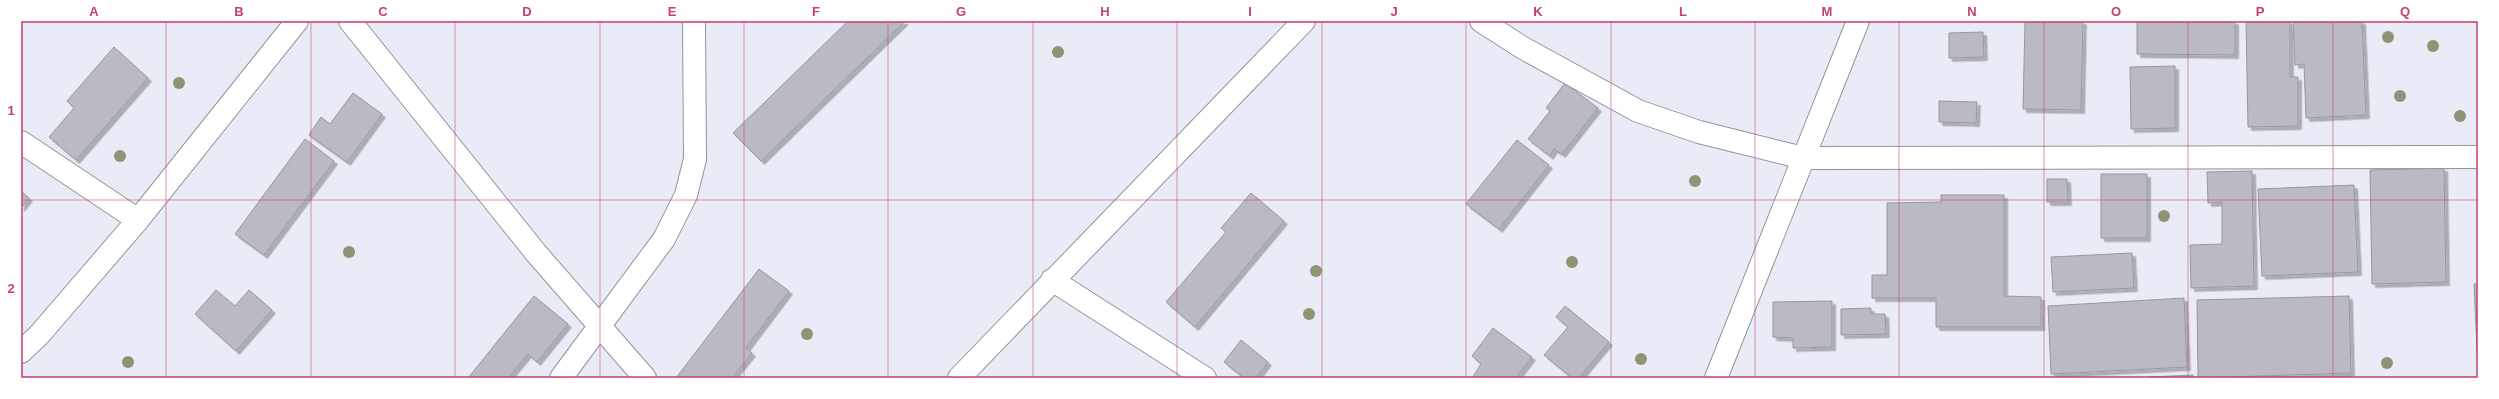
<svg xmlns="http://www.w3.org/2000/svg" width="2499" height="399" viewBox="0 0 2499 399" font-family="Helvetica,sans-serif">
<defs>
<filter id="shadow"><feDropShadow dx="3.5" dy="3.5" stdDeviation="0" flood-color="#0004"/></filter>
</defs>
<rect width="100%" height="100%" fill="#e9ecf6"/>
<path fill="#bbbac4" stroke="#9797a0" filter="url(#shadow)" d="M848 21H905L761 161 733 133Z
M2025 21H2083L2081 110 2023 109Z
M2137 21H2235V55L2137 54Z
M2246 21H2290V77H2298V126L2248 127Z
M2293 21H2362L2366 115 2306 118 2304 64 2295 65Z
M1983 32 1984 57 1949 58V33Z
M114 47 148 78 76 160 49 137 74 108 67 101Z
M2175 66V128L2131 129 2130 67Z
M1565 83 1598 108 1562 154 1554 149 1550 156 1528 139 1550 111 1546 108Z
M353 93 382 114 347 162 309 135 321 117 330 124Z
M1939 101 1977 102 1976 123 1939 122Z
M305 139 334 161 264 255 235 234Z
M1517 140 1549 165 1499 229 1466 204Z
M2444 168 2446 282 2372 284 2370 170Z
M2252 171 2254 286 2191 288 2190 245 2222 244V202L2208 203 2207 172Z
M2101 174H2147V238H2101Z
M2047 179H2067L2068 202H2047Z
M2354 185 2358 272 2262 276 2258 189Z
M21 191 29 198 21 208Z
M1251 193 1284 221 1195 327 1166 302 1226 232 1221 228Z
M1941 195H2004V296L2041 297V327H1936V298H1872V275H1887V203L1941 202Z
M2132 253 2134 288 2053 292 2051 257Z
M759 269 789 291 746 348 752 353 732 378H676Z
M2474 284H2478V371Z
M216 290 235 306 249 290 272 310 236 351 195 314Z
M534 296 568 324 537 362 528 354 508 378H468Z
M2349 296 2351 373 2198 378 2197 300Z
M2184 298 2187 367 2051 374 2048 306Z
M1832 301V347L1793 348V338L1773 337V302Z
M1565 306 1609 342 1579 378H1572L1544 355 1568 327 1556 317Z
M1871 308V314H1885L1886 334 1841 335V309Z
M1493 328 1532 357 1516 378H1472L1481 364 1472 356Z
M1241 340 1268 362 1256 378H1244L1224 362Z
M2193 375V378L2149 377Z"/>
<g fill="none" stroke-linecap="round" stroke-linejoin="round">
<g stroke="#91949c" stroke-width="24">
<path id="street" d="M350 21 536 253 645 378
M1481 21 1523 48 1638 111 1699 132 1803 158 2478 157
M21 142 138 220
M1052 280 1205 378
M21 352 39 335 138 220 297 21
M561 378 664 239 686 195 695 159 694 21
M959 378 1304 21
M1716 378 1858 21"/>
</g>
<use href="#street" stroke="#fff" stroke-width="22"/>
</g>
<g fill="#8f9374">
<circle cx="2388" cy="37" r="6"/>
<circle cx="2433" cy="46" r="6"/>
<circle cx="1058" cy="52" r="6"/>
<circle cx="179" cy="83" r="6"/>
<circle cx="2400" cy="96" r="6"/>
<circle cx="2460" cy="116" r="6"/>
<circle cx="120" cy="156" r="6"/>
<circle cx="1695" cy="181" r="6"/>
<circle cx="2164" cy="216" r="6"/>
<circle cx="349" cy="252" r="6"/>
<circle cx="1572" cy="262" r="6"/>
<circle cx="1316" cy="271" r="6"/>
<circle cx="1309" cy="314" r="6"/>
<circle cx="807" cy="334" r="6"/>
<circle cx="1641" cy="359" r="6"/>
<circle cx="128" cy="362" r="6"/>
<circle cx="2387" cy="363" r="6"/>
</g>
<path fill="none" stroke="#c83d73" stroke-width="1" stroke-opacity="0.55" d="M166 21V378M311 21V378M455 21V378M600 21V378M744 21V378M888 21V378M1033 21V378M1177 21V378M1322 21V378M1466 21V378M1611 21V378M1755 21V378M1899 21V378M2044 21V378M2188 21V378M2333 21V378M21 200H2478"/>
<rect width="2499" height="399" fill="none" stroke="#ffffff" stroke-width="44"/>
<rect x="22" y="22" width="2455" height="355" fill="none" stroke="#c83d73" stroke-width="1.5"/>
<g font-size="13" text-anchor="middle" font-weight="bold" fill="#c83d73">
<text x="94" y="16">A</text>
<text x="239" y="16">B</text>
<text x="383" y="16">C</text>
<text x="527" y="16">D</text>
<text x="672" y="16">E</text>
<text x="816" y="16">F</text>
<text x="961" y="16">G</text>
<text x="1105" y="16">H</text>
<text x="1250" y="16">I</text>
<text x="1394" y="16">J</text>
<text x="1538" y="16">K</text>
<text x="1683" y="16">L</text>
<text x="1827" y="16">M</text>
<text x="1972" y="16">N</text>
<text x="2116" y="16">O</text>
<text x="2260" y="16">P</text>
<text x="2405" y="16">Q</text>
<text x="11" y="115">1</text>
<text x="11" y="293">2</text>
</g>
</svg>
